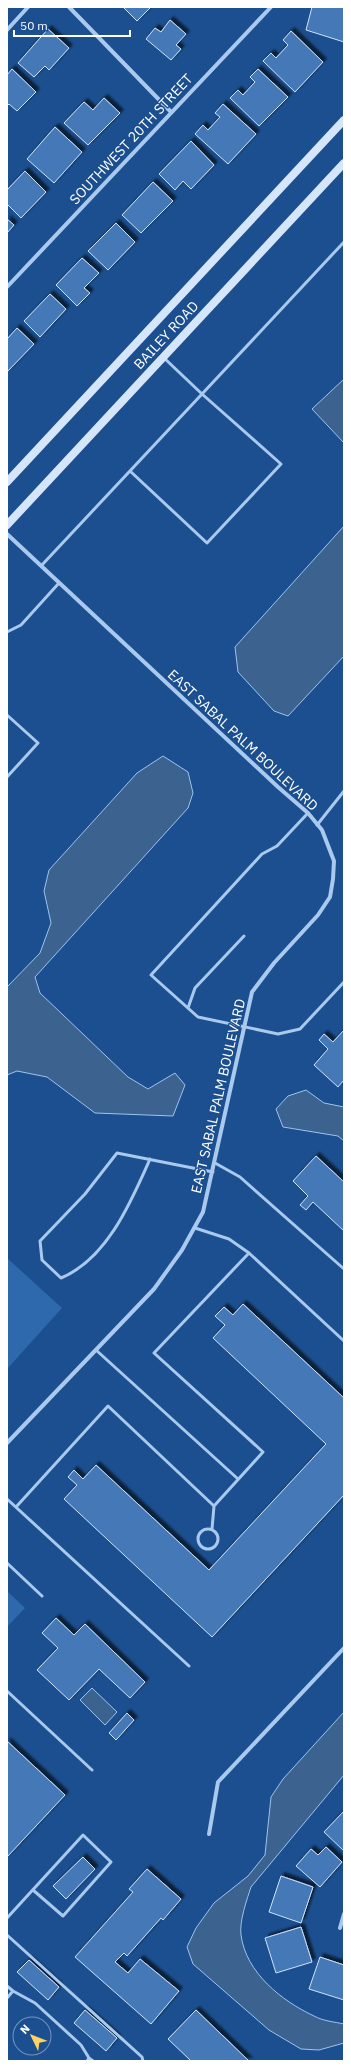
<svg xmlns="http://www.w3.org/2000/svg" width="351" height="2068" viewBox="0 0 351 2068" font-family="'IBM Plex Sans',sans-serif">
<defs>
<filter id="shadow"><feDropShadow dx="3.5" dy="-3.5" stdDeviation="1" flood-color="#0009"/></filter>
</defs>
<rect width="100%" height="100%" fill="#1b4f8f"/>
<path fill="#2e69ad" d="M7 1258 62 1308 7 1369Z
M7 1591 25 1608 7 1627Z"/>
<path fill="#3c6290" stroke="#9cc4f0" d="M344 379V443L312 409Z
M344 526V656L288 716 274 711 238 672 235 647Z
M163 756 188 772 193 793 188 808 35 977 40 993 128 1077 148 1089 175 1073 185 1085 173 1116 95 1113 47 1077 17 1071 7 1075V987L40 953 51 923 44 891 49 870 137 773Z
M306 1090 324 1103 344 1107V1141L338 1136 283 1127 276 1109 288 1096Z
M92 1688 117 1712 105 1725 80 1700Z
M344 1712V1775L251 1887C247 1899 239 1922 241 1935 246 1973 282 2001 314 2016 323 2021 335 2022 344 2024V2043L319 2050 301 2049 269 2030 193 1964 187 1947 196 1928 214 1903 248 1876 265 1855 271 1797 283 1779Z"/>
<path fill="#4478b7" stroke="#cfe3fa" filter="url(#shadow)" d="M123 7H151L137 21Z
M312 7H344V42L306 30Z
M170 20 186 34 176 45 181 49 171 60 146 39 155 28 161 32Z
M48 29 69 48 49 70 45 66 34 77 18 63Z
M291 31 323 62 295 92 263 61 271 53 276 58 288 45 283 40Z
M12 69 36 92 17 111 9 104 7 106V75Z
M258 69 288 97 259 126 230 98 238 90 243 95 255 82 250 77Z
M104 98 120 113 88 145 64 123 84 102 93 110Z
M223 104 256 134 228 164 195 134 203 125 208 130 220 117 215 113Z
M55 127 82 152 54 183 27 159Z
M191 141 214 165 191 189 183 181 175 190 159 174Z
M25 171 46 192 21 218 7 204V190Z
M153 182 173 201 141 233 122 215Z
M7 219 14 225 7 233Z
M116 223 135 242 108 270 88 251Z
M82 258 99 273 84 288 90 293 77 306 56 285Z
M50 294 66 309 40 337 24 321Z
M17 328 34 344 7 372V339Z
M344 1030V1080L338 1087 314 1065 328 1049 319 1040 324 1034 333 1042Z
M316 1156 344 1182V1231L313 1202 306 1210 300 1205 308 1196 293 1181Z
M243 1304 344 1398V1495L212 1637 64 1499 77 1485 68 1477 74 1470 83 1479 96 1465 209 1570 326 1444 213 1338 225 1325 215 1316 224 1307 233 1315Z
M56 1618 74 1635 85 1624 145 1682 130 1698 99 1669 69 1700 37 1670 58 1648 42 1633Z
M127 1713 134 1720 116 1740 109 1733Z
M7 1741 65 1795 7 1857Z
M344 1811V1851L324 1832Z
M326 1847 342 1862 320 1887 296 1866 311 1849 318 1855Z
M83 1857 95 1869 66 1899 53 1886Z
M147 1869 181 1899 163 1920 161 1918 127 1956 124 1953 115 1962 128 1973 140 1959 179 1991 151 2024 75 1957 133 1892 129 1889Z
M281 1876 313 1887 301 1923 269 1912Z
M301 1927 312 1962 276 1973 265 1938Z
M320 1957 344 1965V2000L309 1989Z
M29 1960 59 1987 48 2000 17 1972Z
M85 2010 117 2038 106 2051 74 2023Z
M196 2010 249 2061H191L168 2039Z"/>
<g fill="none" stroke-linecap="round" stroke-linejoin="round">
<path stroke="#a9c9ee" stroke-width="3" d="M163 357 202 394 344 242
M41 566 202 394 281 464 207 543 130 471
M7 632 21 625 59 583
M7 715 38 743 7 777
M308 813 277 846 262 854 151 975 198 1017 278 1034 300 1029 344 982
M317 825 344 791
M188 1008 195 988 244 936
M150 1159C131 1202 107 1259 61 1278L42 1260 40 1241 85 1194 117 1153 213 1172
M215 1163 240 1177 344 1269
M195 1228 229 1239 249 1253
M96 1350 238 1479
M7 1499 189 1666
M16 1507 108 1406 214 1506 263 1452 154 1353 249 1253 344 1341
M198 1539a10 10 0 1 1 20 0a10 10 0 1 1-20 0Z
M212 1529 214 1506
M7 1563 42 1596
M7 1691 92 1770
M7 1918 83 1835 111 1862 63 1916 33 1890
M7 1935 142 2057 143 2061
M7 1986 13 1991 7 1998
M13 1991 35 2003 81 2045 89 2058
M87 2061 89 2058 93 2061"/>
<path stroke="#a9c9ee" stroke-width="4" d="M69 7 171 112
M7 30 28 7
M7 287 271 7
M7 534 278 787 308 813 322 830 334 861 333 879 330 897 318 915 274 963 252 992 203 1212 182 1250 154 1289 7 1443
M209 1834 218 1782 344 1648
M340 1928 344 1914"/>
<path stroke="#d6e6fa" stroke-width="8" d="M7 482 344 120
M7 525 344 163"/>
</g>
<g text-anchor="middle" stroke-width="3" stroke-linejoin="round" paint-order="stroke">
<g font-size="14" fill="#fff" stroke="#1b4f8f">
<text transform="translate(131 139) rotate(-47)" y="5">SOUTHWEST 20TH STREET</text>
<text transform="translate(166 335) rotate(-47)" y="5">BAILEY ROAD</text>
<text transform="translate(243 740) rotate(43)" y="5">EAST SABAL PALM BOULEVARD</text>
<text transform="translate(218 1096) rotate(-77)" y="5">EAST SABAL PALM BOULEVARD</text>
</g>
</g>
<rect width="351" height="2068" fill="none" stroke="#ffffff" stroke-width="16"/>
<g transform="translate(32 2036) rotate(313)"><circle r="19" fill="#1b4f8f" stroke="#7695bc"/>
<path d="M0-3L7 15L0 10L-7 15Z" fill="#ffd166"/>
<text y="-6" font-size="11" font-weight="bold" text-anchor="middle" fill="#ffffff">N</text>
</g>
<path d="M14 30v6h116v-6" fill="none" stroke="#ffffff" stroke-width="2"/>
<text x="20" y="30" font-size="12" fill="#ffffff" stroke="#1b4f8f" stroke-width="3" paint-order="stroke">50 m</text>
</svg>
